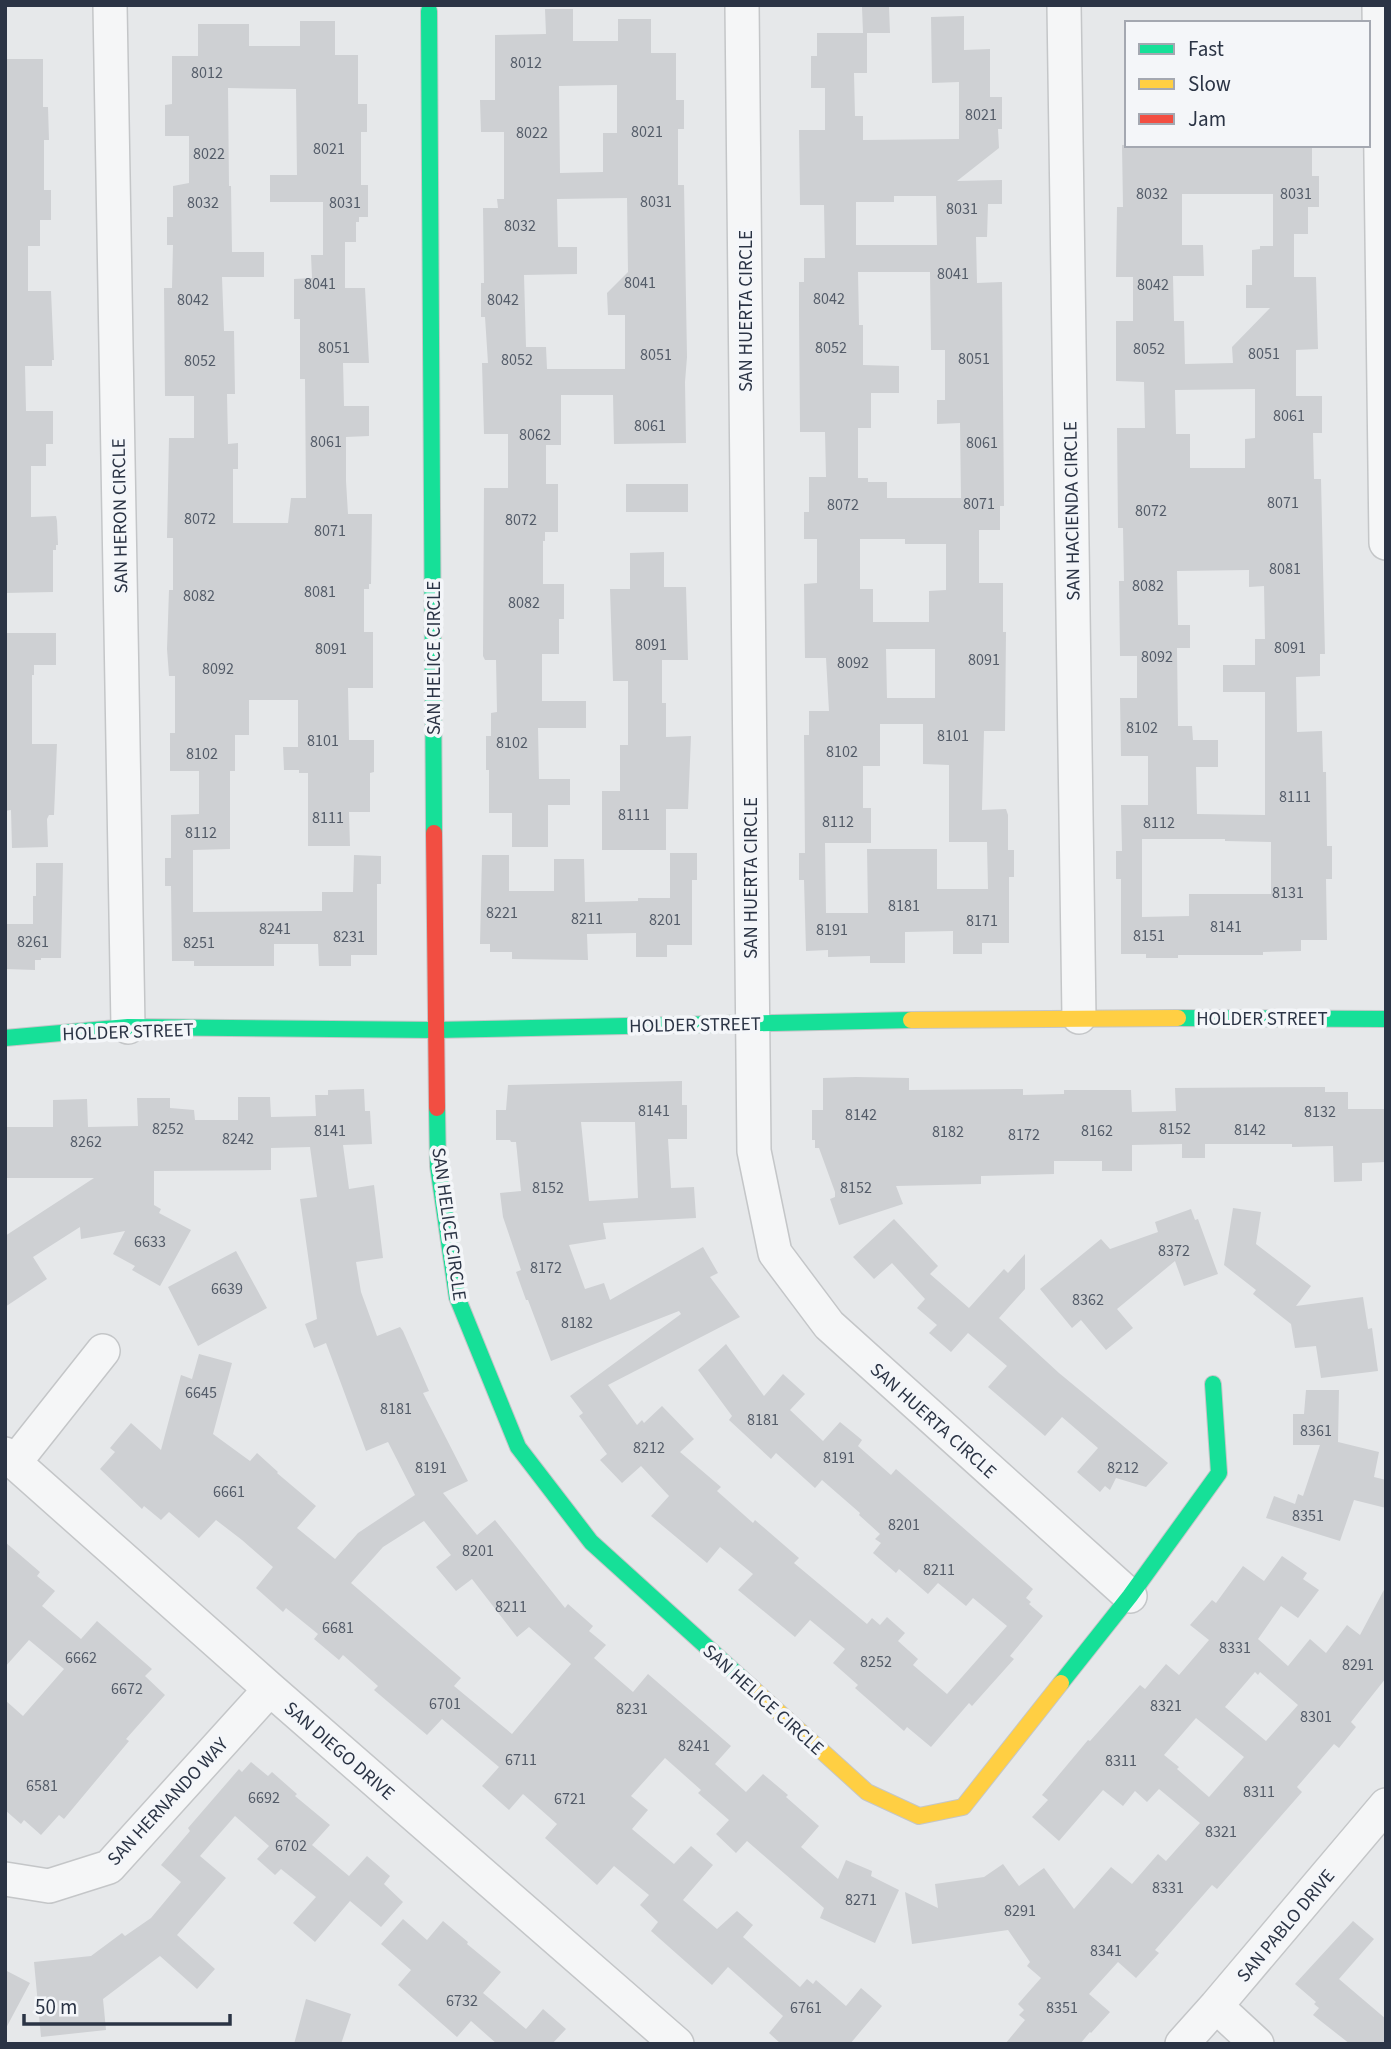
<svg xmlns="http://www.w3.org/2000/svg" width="1391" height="2049" viewBox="0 0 1391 2049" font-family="'Source Sans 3',sans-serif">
<rect width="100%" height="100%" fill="#e6e8ea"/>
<path fill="#ced0d3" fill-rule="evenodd" d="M862 7H889L890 33H867V73H854L855 116H863V140L959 139V82L932 83 931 17 964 16V50L990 49V97H1002V129H998L999 148 957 181 1002 180V204H988L987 237H976L977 283 1002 282 1004 506H1000V530H979V583H1003V632H1006L1005 731H984L982 810 1006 809 1008 815V850H1014V877H1009V943H982V954H953V931L905 932V963H870V956L828 957V950L806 951 804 880H799V853H805L804 735H809V711H829L826 658H805L804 584 817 583V539H804V512H809V477H826L825 432H800L799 314V282H804V258H825L824 205H800L799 130H825V88H811V56H817V33H863ZM894 196H936L937 245H856V202H894ZM858 272H930L931 350H945V400H937V424L960 423 961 498H887V482H868V478H858V428H871V393H899V366L863 365V325H859ZM860 539H905V544H946V590L929 591V622H873V589H860ZM886 649H935V698H887ZM880 724H923V764L949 765V842H987L988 889H937V849H867L868 913H826L825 843H871V808H863V766H880Z
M545 9H573V41H618V19H651V53H676V100H684V129H678V185H684L687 357 685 382 686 443 614 444 613 395H561V445H546V484H558V532H545V541H543V584H564V619H559V654H542V701H586V728H538L539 779H570V805H548V847H512V813H489V770H486V736H491V713L497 712 496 660H485L483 656 484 488H508V434H484L482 363H488L485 317H481V283H484L483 208H498L497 199H504V132H481L480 100H495V35L546 34ZM617 85V133H603V172L560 173 559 86ZM627 198 628 272 607 293 608 315H625V369H547L546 347H526L524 275 577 274V247H558L557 199Z
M300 21H335V55H358V104H367V132H361V185H368V217H359V222H356V242H345V288H365L369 363H343L344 406H369V436L346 437V481L348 514H372L371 584H369V589H364V632H373V688H348L349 740H374V772L370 773V812H349L350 846H308V773H299V770H284L283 747H298V700H249V735H235V771H230V849L193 850V912L322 911V892H353L354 855 381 856V884H377V955H351V966H319L318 944H274V966H194V961H172L171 886H165V858H171V815L199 814V771H170V733H175V676H169L167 649 169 590H173V538H167L169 438H194V396H165L164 288H172L173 245H167V217H173V186L189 183V136H165V105L172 104V56H198V24H249V46H300ZM228 88 296 89 297 175H270V202H323V255H311L312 278 294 279V319H300V379H305L306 498H291L288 523H233V469H238V443L228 444 227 394H235L234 331H224L222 277H264V252H232L231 186H229Z
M5 59H43V107H48L49 140H44V190H51V220H40V246H28V291H51L54 360H52V366H25L26 411H53V444H46V466H31V517L56 516 57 521 58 545H56V550H53V592L5 593V194H7Z
M1122 145H1312V176H1319V207H1308V234H1294V277H1316L1318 349 1296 350V396H1322V433H1313L1314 479H1321L1325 654H1320V676L1296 677 1297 732 1322 731 1323 772H1326L1327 846H1332V879H1326L1327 940H1301V951L1263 952V955H1178V958H1146V954H1121V879H1116V851H1122L1121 805H1148V756H1121L1120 698H1137V656H1120L1119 581H1124L1123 528H1118L1117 428H1145L1144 382 1116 381V321H1133V277H1116L1117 207H1123ZM1182 194H1273V246H1260V249L1252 250V285H1246V308H1270L1232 347 1233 363 1185 364 1184 321H1174L1173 276H1204L1203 245H1182ZM1255 389V438L1245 439V468H1190V434H1176L1175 390ZM1249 570V587L1264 586 1265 639H1255V665H1223V692H1265V815L1197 814 1196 767H1218V740H1193L1192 726H1178L1177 648H1190V625H1178L1177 571ZM1142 839H1225V841L1271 842V894H1189V916L1142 917Z
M626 484H688V512H626Z
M664 552V587H686L688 660H662V703H666V737L691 736 688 809H666V850H602V791H620V745H628V681H613L610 589H630V553Z
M5 633H56V665H34V675H32V744H57L54 815H49L47 819 48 847 12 848 11 810 5 811Z
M670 853H697V880H692V945H667V957H636V933L587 934 588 960 512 959V952H490V944H480L482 855H509V891H554V859H584L585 902 638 901V898H670Z
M36 863H63L61 958H41V960H35V970L6 969V924H33V896H36Z
M856 1077 909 1078V1090L1023 1089V1095L1064 1094V1090H1131L1132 1112 1176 1111 1175 1088 1325 1087V1092H1348V1109H1386V1162L1362 1163V1181L1334 1182 1333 1146 1292 1147V1144H1205V1158H1182V1144L1132 1145V1171H1102V1161H1054V1174L981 1176V1184L896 1186 903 1204 839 1225 830 1199 835 1197V1192L819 1148H815V1140H812V1110H823V1078Z
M682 1081V1105H687V1139H668L671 1188 694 1187 696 1218 603 1223 606 1239 569 1245 585 1289 604 1283 610 1300 703 1247 718 1273 710 1277 740 1317 608 1385 637 1425 642 1420 644 1423 662 1406 694 1439 680 1452 721 1487 717 1491 753 1523 755 1520 799 1558 794 1563 867 1624 872 1618 880 1625 887 1617 905 1633 898 1641 918 1659 913 1665 947 1694 1007 1626 973 1598 966 1606 938 1583 928 1594 899 1569 896 1573 873 1553 881 1543 875 1539 880 1534 859 1515 860 1513 822 1480 815 1488 776 1453 771 1459 729 1420 732 1416 698 1370 726 1344 764 1396 783 1374 805 1394 790 1410 823 1441 840 1422 862 1440 858 1446 891 1475 896 1469 1033 1589 1026 1598 1031 1602 1029 1604 1043 1616 1010 1656 1014 1659 972 1706 969 1703 931 1747 907 1727 904 1731 855 1688 858 1685 833 1663 845 1649 810 1620 795 1637 738 1590 753 1574 720 1547 707 1563 651 1516 669 1496 641 1466 622 1483 600 1460 607 1454 579 1416 583 1413 570 1396 681 1314 679 1311 551 1361 528 1300H526L516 1272 521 1270 503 1217 500 1193 521 1191 516 1142H511L510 1140H496V1110H506L508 1085ZM581 1122H635L638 1198 589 1201Z
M364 1089 365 1111H370L372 1144 343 1145 349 1189 374 1185 383 1258 356 1262 361 1292 377 1336 400 1327 403 1331 429 1391 423 1393 468 1481 443 1493 477 1535 495 1520 565 1608 568 1604 593 1626 589 1631 606 1645 594 1658 633 1692 648 1674 731 1746 715 1764 746 1792 763 1774 788 1795 786 1797 819 1826 801 1847 838 1879 846 1860 872 1871 871 1876 899 1890 875 1943 820 1918 824 1908 747 1841 736 1853 716 1834 729 1820 698 1793 701 1790 665 1758 631 1796 648 1810 632 1829 674 1864 691 1846 713 1865 683 1900 717 1929 737 1911 753 1925 743 1937 800 1987 807 1979 813 1984 816 1980 846 2006 861 1988 882 2006 850 2044H781L769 2033 783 2016 728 1967 712 1985 651 1931 658 1922 640 1905 649 1895 614 1866 597 1885 545 1838 557 1824 523 1794 509 1810 482 1786 499 1767 442 1719 427 1735 374 1690 378 1686 343 1655 339 1660 314 1639 318 1634 286 1608 283 1612 256 1588 273 1567 242 1540 216 1520 199 1538 169 1512 161 1520 144 1506 142 1509 100 1469 115 1452 110 1448 131 1423 161 1450 181 1375 192 1379 199 1354 232 1363 213 1434 250 1461 257 1453 278 1472 277 1473 316 1506 297 1528 335 1559 358 1533 415 1495 388 1442 366 1451 326 1343 314 1348 305 1324 317 1319 300 1199 317 1197 310 1147 271 1148V1170L154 1171V1205L161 1209 159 1213 191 1230 160 1286 132 1270 135 1266 113 1254 125 1231 81 1239 80 1227 33 1257 47 1279 5 1307V1236L94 1178H5V1127H53V1100L87 1099 88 1127 138 1126 137 1098H170V1108L194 1110 195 1120H238V1097H270L271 1117 316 1116 315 1095H328V1090ZM424 1521 451 1555 436 1567 456 1591 472 1579 517 1637 529 1627 571 1664 512 1734 454 1686 461 1678 351 1583 383 1547Z
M1233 1208 1261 1212 1256 1244 1311 1286 1296 1306 1363 1297 1368 1329 1372 1328 1378 1371 1321 1378 1316 1346 1295 1348 1291 1324 1253 1294 1256 1290 1224 1265Z
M1191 1209 1195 1220 1198 1219 1218 1274 1184 1286 1175 1261 1117 1309 1133 1328 1106 1350 1081 1320 1072 1328 1040 1289 1101 1239 1110 1249 1158 1232 1155 1222Z
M894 1219 938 1266 930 1274 969 1308 1004 1269 1008 1273 1025 1254V1289L999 1318 1059 1373 1168 1463 1146 1487 1116 1478 1110 1490 1105 1486 1100 1492 1077 1472 1098 1448 1062 1417 1045 1436 988 1387 1007 1366 968 1333 951 1352 929 1333 937 1325 917 1308 925 1299 892 1263 874 1279 853 1257Z
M236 1251 267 1308 198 1346 168 1287Z
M1306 1390H1339L1338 1442 1379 1452 1374 1477 1386 1480V1508L1354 1500 1340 1541 1266 1518 1274 1496 1295 1504 1298 1494 1303 1496 1320 1445H1293V1414H1304Z
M5 1542 40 1572 37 1576 55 1591 42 1606 81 1639 97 1621 152 1669 145 1676 165 1695 126 1739 129 1741 64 1819 59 1815 41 1835 24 1820 21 1824 5 1810V1700L23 1716 64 1669 29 1640 5 1667Z
M1282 1556 1307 1573 1303 1579 1319 1590 1298 1618 1281 1606 1258 1639 1288 1666 1310 1639 1326 1653 1347 1625 1360 1635 1386 1586V1678L1351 1722 1356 1727 1339 1748 1334 1744 1297 1787 1302 1792 1217 1889 1212 1885 1155 1950 1159 1953 1136 1978 1118 1962 1089 1994 1110 2012 1091 2033 1090 2032 1080 2044H1005L1025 2020 1019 2015 1024 2010 1018 2004 1041 1978 1027 1966 1030 1962 1008 1930 912 1944 905 1892 938 1908 935 1884 984 1877 1003 1864 1019 1886 1044 1868 1074 1909 1111 1867 1132 1884 1158 1854 1166 1861 1200 1823 1159 1789 1147 1802 1135 1791 1123 1806 1103 1790 1059 1841 1032 1817 1048 1800 1042 1795 1088 1740 1090 1741 1140 1685 1145 1689 1166 1664 1179 1675 1209 1640 1190 1625 1212 1600 1216 1603 1243 1566 1264 1581ZM1255 1672 1258 1675 1260 1672 1298 1705 1266 1741 1225 1707ZM1196 1718 1244 1757 1209 1797 1177 1769 1179 1767 1164 1755Z
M251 1762 268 1776 272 1772 297 1794 295 1796 330 1825 312 1845 349 1876 367 1856 390 1876 384 1884 403 1902 381 1927 350 1901 315 1942 293 1923 316 1897 281 1869 275 1875 257 1859 269 1846 235 1816 200 1856 226 1878 177 1935 215 1969 197 1989 160 1956 103 1999 106 2030 41 2037 34 1962 91 1956 122 1933 125 1936 151 1918 181 1882 161 1865 190 1831 188 1828 239 1769 242 1772Z
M403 1919 427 1940 443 1921 468 1942 467 1944 501 1972 483 1993 526 2029 543 2009 566 2029 552 2044H497L471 2021 457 2037 398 1985 411 1970 381 1944Z
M1353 1921 1374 1939 1339 1979 1386 2019V2044H1350L1313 2015 1319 2008 1314 2004 1316 2002 1295 1984Z
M5 1970 30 1983 5 2030Z
M306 1999 351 2014 341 2044H294Z"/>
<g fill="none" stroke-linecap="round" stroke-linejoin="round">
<g stroke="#c4c6c8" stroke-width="36">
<path id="street" d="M110 5 128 1027
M742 5 754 1151 775 1253 829 1325 1130 1596
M1064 5 1079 1017
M1379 5 1386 543
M5 1454 270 1689 677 2044
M15 1462 103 1351
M5 1879 49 1886 109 1867 270 1689
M1216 2006 1257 2044
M1182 2044 1216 2006 1386 1805"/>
</g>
<g stroke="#c4c6c8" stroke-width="18">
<path id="fast" d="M429 11 434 833
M1178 1018 1386 1019
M5 1038 128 1027 435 1030 911 1020
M437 1108 438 1166 457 1297 518 1447 591 1542 750 1686
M1061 1683 1130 1596 1219 1473 1213 1384"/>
</g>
<g stroke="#c4c6c8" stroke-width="18">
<path id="slow" d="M911 1020 1178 1018
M750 1686 867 1792 919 1816 963 1807 1061 1683"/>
</g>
<g stroke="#c4c6c8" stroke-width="18">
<path id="jam" d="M434 833 437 1108"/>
</g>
<use href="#street" stroke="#f5f6f7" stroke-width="33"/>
<use href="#fast" stroke="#16e098" stroke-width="16"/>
<use href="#slow" stroke="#ffcf43" stroke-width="16"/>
<use href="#jam" stroke="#f24e42" stroke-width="16"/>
</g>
<g text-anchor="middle" stroke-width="7" stroke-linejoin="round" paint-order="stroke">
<g font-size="16" fill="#545c69">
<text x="526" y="68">8012</text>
<text x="207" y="78">8012</text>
<text x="981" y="120">8021</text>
<text x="647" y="137">8021</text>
<text x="532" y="138">8022</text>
<text x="329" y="154">8021</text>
<text x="209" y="159">8022</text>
<text x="1152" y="199">8032</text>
<text x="1296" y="199">8031</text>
<text x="656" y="207">8031</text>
<text x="203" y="208">8032</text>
<text x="345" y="208">8031</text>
<text x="962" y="214">8031</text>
<text x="520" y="231">8032</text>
<text x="953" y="279">8041</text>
<text x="640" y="288">8041</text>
<text x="320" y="289">8041</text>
<text x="1153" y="290">8042</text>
<text x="829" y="304">8042</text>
<text x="193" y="305">8042</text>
<text x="503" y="305">8042</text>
<text x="334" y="353">8051</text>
<text x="831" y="353">8052</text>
<text x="1149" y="354">8052</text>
<text x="1264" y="359">8051</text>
<text x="656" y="360">8051</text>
<text x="974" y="364">8051</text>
<text x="517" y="365">8052</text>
<text x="200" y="366">8052</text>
<text x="1289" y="421">8061</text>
<text x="650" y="431">8061</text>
<text x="535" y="440">8062</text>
<text x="326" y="447">8061</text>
<text x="982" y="448">8061</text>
<text x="1283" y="508">8071</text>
<text x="979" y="509">8071</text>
<text x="843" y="510">8072</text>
<text x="1151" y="516">8072</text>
<text x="200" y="524">8072</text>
<text x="521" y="525">8072</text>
<text x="330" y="536">8071</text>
<text x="1285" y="574">8081</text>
<text x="1148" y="591">8082</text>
<text x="320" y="597">8081</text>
<text x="199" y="601">8082</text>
<text x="524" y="608">8082</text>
<text x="651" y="650">8091</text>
<text x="1290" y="653">8091</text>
<text x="331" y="654">8091</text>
<text x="1157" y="662">8092</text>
<text x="984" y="665">8091</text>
<text x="853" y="668">8092</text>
<text x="218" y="674">8092</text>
<text x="1142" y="733">8102</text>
<text x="953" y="741">8101</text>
<text x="323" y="746">8101</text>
<text x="512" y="748">8102</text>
<text x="842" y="757">8102</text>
<text x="202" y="759">8102</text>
<text x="1295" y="802">8111</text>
<text x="634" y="820">8111</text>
<text x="328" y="823">8111</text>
<text x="838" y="827">8112</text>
<text x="1159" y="828">8112</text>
<text x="201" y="838">8112</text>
<text x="1288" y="898">8131</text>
<text x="904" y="911">8181</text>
<text x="502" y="918">8221</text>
<text x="587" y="924">8211</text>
<text x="665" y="925">8201</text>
<text x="982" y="926">8171</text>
<text x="1226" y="932">8141</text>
<text x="275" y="934">8241</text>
<text x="832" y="935">8191</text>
<text x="1149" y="941">8151</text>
<text x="349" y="942">8231</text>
<text x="33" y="947">8261</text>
<text x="199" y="948">8251</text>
<text x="654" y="1116">8141</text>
<text x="1320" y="1117">8132</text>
<text x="861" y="1120">8142</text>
<text x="168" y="1134">8252</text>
<text x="1175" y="1134">8152</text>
<text x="1250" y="1135">8142</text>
<text x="330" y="1136">8141</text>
<text x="1097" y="1136">8162</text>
<text x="948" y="1137">8182</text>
<text x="1024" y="1140">8172</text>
<text x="238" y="1144">8242</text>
<text x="86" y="1147">8262</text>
<text x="548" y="1193">8152</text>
<text x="856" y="1193">8152</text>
<text x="150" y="1247">6633</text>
<text x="1174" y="1256">8372</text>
<text x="546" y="1273">8172</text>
<text x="227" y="1294">6639</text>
<text x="1088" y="1305">8362</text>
<text x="577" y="1328">8182</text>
<text x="201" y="1398">6645</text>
<text x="396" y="1414">8181</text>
<text x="763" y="1425">8181</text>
<text x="1316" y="1436">8361</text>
<text x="649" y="1453">8212</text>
<text x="839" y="1463">8191</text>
<text x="431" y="1473">8191</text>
<text x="1123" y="1473">8212</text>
<text x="229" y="1497">6661</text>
<text x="1308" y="1521">8351</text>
<text x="904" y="1530">8201</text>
<text x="478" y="1556">8201</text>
<text x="939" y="1575">8211</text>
<text x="511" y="1612">8211</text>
<text x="338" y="1633">6681</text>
<text x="1235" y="1653">8331</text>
<text x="81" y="1663">6662</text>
<text x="876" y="1667">8252</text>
<text x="1358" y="1670">8291</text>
<text x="127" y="1694">6672</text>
<text x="445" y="1709">6701</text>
<text x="1166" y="1711">8321</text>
<text x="632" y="1714">8231</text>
<text x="1316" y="1722">8301</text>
<text x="694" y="1751">8241</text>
<text x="521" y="1765">6711</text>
<text x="1121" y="1766">8311</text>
<text x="42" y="1791">6581</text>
<text x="1259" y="1797">8311</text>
<text x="264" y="1803">6692</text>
<text x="570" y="1804">6721</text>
<text x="1221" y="1837">8321</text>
<text x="291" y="1851">6702</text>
<text x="1168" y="1893">8331</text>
<text x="861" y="1905">8271</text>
<text x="1020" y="1916">8291</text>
<text x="1106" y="1956">8341</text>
<text x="462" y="2006">6732</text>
<text x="806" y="2013">6761</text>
<text x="1062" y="2013">8351</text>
</g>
<g font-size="19" fill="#2b3445" stroke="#f4f6f9">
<text transform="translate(745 311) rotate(-90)" y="7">SAN HUERTA CIRCLE</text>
<text transform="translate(1071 511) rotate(-91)" y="7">SAN HACIENDA CIRCLE</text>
<text transform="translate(119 516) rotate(-91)" y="7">SAN HERON CIRCLE</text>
<text transform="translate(433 658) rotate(-90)" y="7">SAN HELICE CIRCLE</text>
<text transform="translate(750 878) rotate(-90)" y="7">SAN HUERTA CIRCLE</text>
<text x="1262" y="1025">HOLDER STREET</text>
<text transform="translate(695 1024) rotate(-1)" y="7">HOLDER STREET</text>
<text transform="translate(128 1031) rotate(-2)" y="7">HOLDER STREET</text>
<text transform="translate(450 1224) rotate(82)" y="7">SAN HELICE CIRCLE</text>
<text transform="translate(934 1420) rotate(42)" y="7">SAN HUERTA CIRCLE</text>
<text transform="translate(764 1699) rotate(42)" y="7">SAN HELICE CIRCLE</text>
<text transform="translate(340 1750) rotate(41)" y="7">SAN DIEGO DRIVE</text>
<text transform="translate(167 1801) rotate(-47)" y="7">SAN HERNANDO WAY</text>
<text transform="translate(1285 1925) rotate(-50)" y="7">SAN PABLO DRIVE</text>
</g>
</g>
<rect width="1391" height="2049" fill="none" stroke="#2b3445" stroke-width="14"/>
<rect x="1125" y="21" width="245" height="126" fill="#f4f6f9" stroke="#a4a8b1" stroke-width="2"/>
<rect x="1139" y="44" width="35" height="10" fill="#16e098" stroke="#a4a8b1" stroke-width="2"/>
<text x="1188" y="56" font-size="21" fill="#2b3445">Fast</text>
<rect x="1139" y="79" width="35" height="10" fill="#ffcf43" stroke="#a4a8b1" stroke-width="2"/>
<text x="1188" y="91" font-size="21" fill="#2b3445">Slow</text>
<rect x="1139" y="114" width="35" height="10" fill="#f24e42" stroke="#a4a8b1" stroke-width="2"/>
<text x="1188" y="126" font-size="21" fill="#2b3445">Jam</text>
<path d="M24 2014v10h206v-10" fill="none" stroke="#2b3445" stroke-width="3.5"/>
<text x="35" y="2014" font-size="21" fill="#2b3445" stroke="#f4f6f9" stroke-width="5" paint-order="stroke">50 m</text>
</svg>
